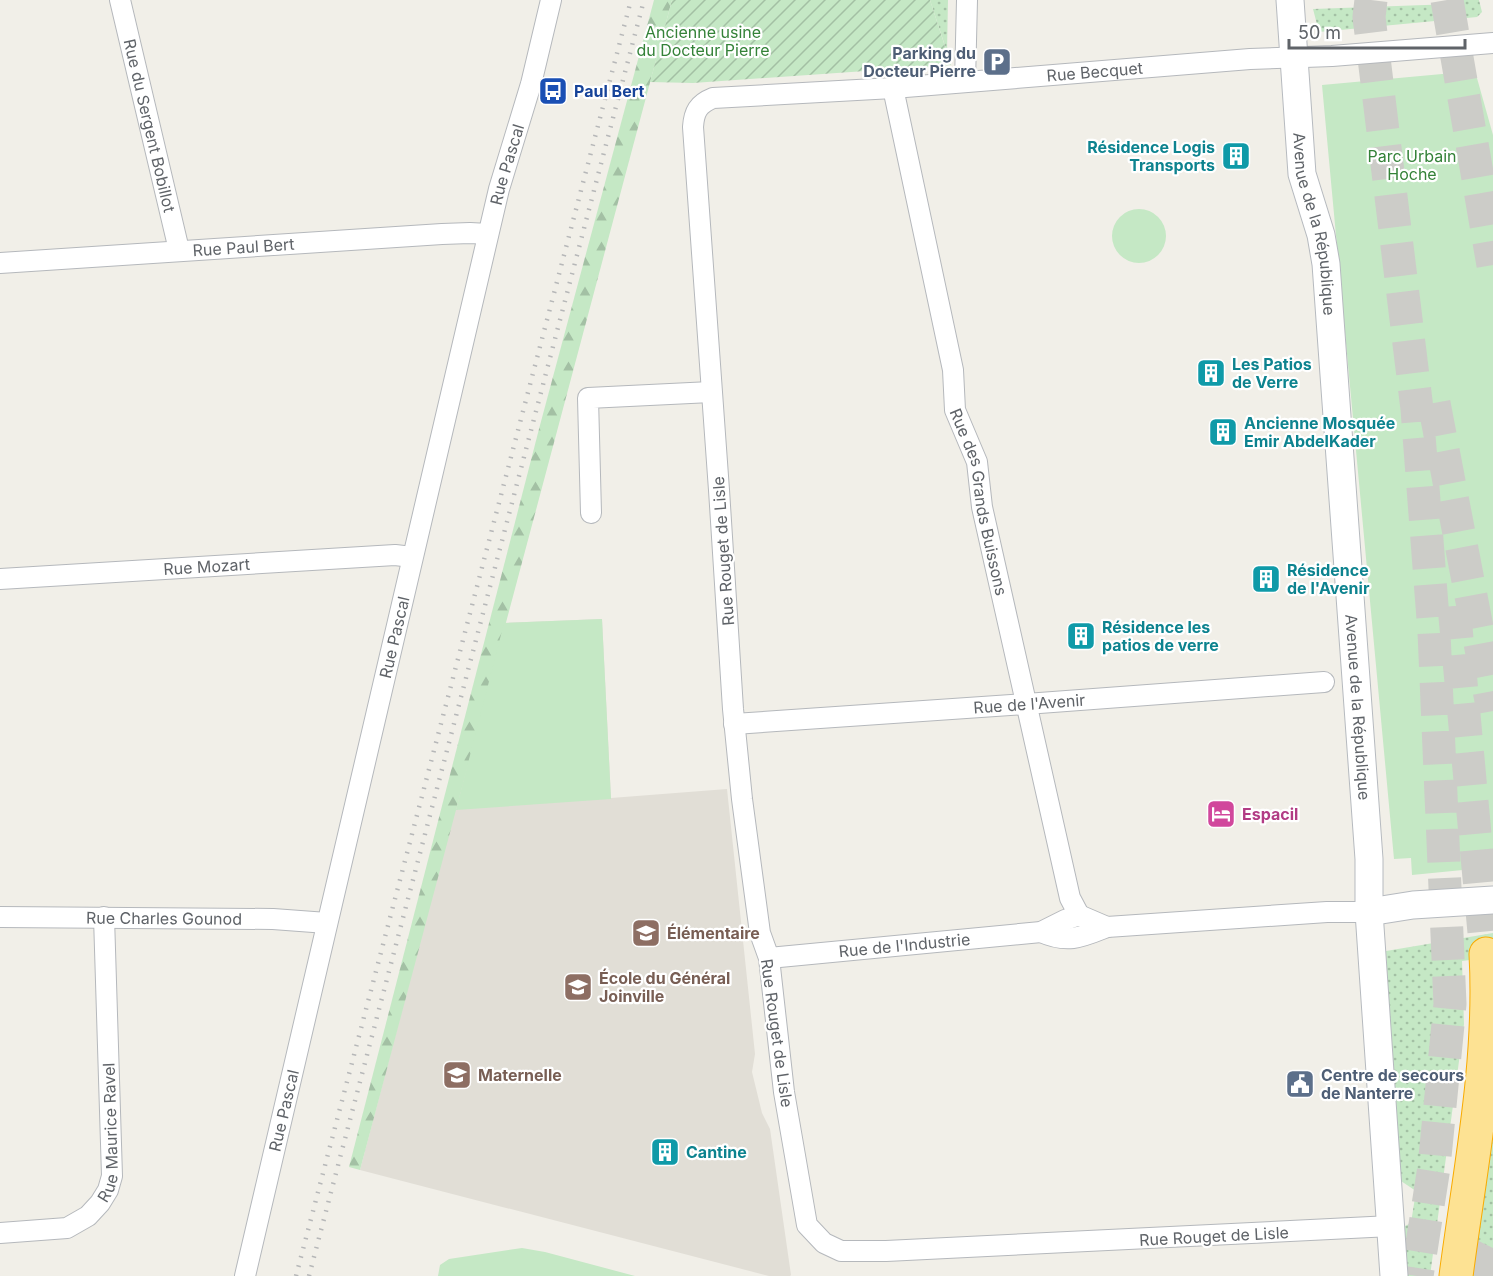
<svg xmlns="http://www.w3.org/2000/svg" width="1493" height="1276" viewBox="0 0 1493 1276" font-family="Inter,sans-serif">
<defs>
<pattern id="grass-dots" width="8" height="8" patternUnits="userSpaceOnUse" patternTransform="scale(1.5)"><rect width="8" height="8" fill="#c5e8c5"/><path d="M2 2h.1M6 6h.1" fill="none" stroke="#a3c0a4" stroke-width="1.8" stroke-linecap="round"/></pattern>
<pattern id="forest-firs" width="22" height="20" patternUnits="userSpaceOnUse" patternTransform="scale(1.5)"><rect width="22" height="20" fill="#c5e8c5"/><path d="M5 1l3.5 6h-7zM16 11l3.5 6h-7z" fill="#a3c0a4"/></pattern>
<pattern id="garden-furrows" width="10" height="10" patternUnits="userSpaceOnUse" patternTransform="scale(1.5)"><rect width="10" height="10" fill="#c5e8c5"/><path d="M-1 1l2-2M0 10L10 0M9 11l2-2" fill="none" stroke="#a3c0a4"/></pattern>
</defs>
<rect width="100%" height="100%" fill="#f1efe8"/>
<path fill="#e1ded6" d="M602 619 611 798 727 789 755 1054 752 1072 762 1113 770 1129 791 1275 790 1276H769L360 1170 504 623Z"/>
<path fill="url(#grass-dots)" d="M930 0H948L947 52Z
M1453 0H1479L1482 12 1477 17 1319 32 1313 9 1453 4Z
M1493 933V957L1462 961 1464 1024 1430 1276H1406L1401 1228 1411 1223 1416 1191 1398 1179 1386 951Z
M1493 1007V1276H1463Z"/>
<path fill="url(#forest-firs)" d="M654 0H672L360 1170 349 1167 539 429Z"/>
<path fill="#c5e8c5" d="M1475 71 1493 135V867L1412 875 1411 858 1394 859 1322 85Z
M1112 236a27 27 0 1 1 54 0a27 27 0 1 1-54 0Z
M602 619 611 799 456 810 504 623Z
M522 1248 545 1252 635 1276H438L440 1265 449 1259Z"/>
<path fill="url(#garden-furrows)" d="M672 0H930L951 65 693 83 650 82Z"/>
<g fill="none" stroke-linecap="round" stroke-linejoin="round">
<path stroke="#ccccc8" stroke-width="33" stroke-dasharray="33 16" stroke-linecap="butt" d="M1371 0 1369 17 1417 409 1434 632 1450 1004 1434 1167 1417 1276
M1447 0 1493 265
M1434 403 1493 711
M1454 606 1486 954
M1475 1276 1493 1239"/>
<g stroke="#b5b8bc" stroke-width="22">
<g id="street">
<path id="s1" d="M120 0 179 250"/>
<path d="M965 82 967 0"/>
<path id="s2" d="M893 88 953 370 955 410 977 462 982 507 1070 898 1079 915"/>
<path id="s3" d="M0 263 442 234 470 233 488 234"/>
<path d="M591 513 588 398 711 392"/>
<path id="s4" d="M0 579 395 555 412 557"/>
<path id="s5" d="M734 724 1026 704 1324 682"/>
<path id="s6" d="M0 917 273 919 327 923"/>
<path d="M1041 932C1068 944 1082 937 1107 927L1327 912H1369"/>
<path id="s7" d="M769 958 1041 932 1065 920 1079 915 1107 927"/>
<path id="s8" d="M1391 1226 886 1251H841L824 1243 807 1225 784 1092 769 958 760 933 742 799 733 709 719 490 693 127C694 112 698 104 713 98L893 88 1250 59 1332 56 1493 43"/>
<path id="s9" d="M0 1233 67 1228 88 1216 100 1203 108 1190 112 1176 104 917"/>
<path id="s10" d="M245 1276 499 189 531 84 551 0"/>
</g>
</g>
<g stroke="#b6babf" stroke-width="29">
<g id="secondary">
<path id="s11" d="M1290 0 1302 174 1321 235 1326 264 1369 859V912L1394 1276"/>
<path d="M1369 912 1413 905 1493 900"/>
</g>
</g>
<g stroke="#f9ab00" stroke-width="35">
<path id="highway" d="M1456 1276C1470 1169 1492 1062 1486 954"/>
</g>
<use href="#street" stroke="#fff" stroke-width="20"/>
<use href="#secondary" stroke="#fff" stroke-width="27"/>
<use href="#highway" stroke="#fde293" stroke-width="33"/>
<path stroke="#b6b7b8" stroke-width="4.5" stroke-dasharray="1.5 8" stroke-linecap="butt" d="M296 1276 631 0
M309 1276 644 0"/>
</g>
<defs>
<g id="parking-square" transform="scale(1.5)"><rect x="-9" y="-9" width="18" height="18" rx="4" fill="#5c6f8a" stroke="#fff"/><path d="M-3.5-5.5H1a3.5 3.5 0 0 1 0 7H-1V5.5H-3.5ZM-1-3.4V-.6H.8a1.4 1.4 0 0 0 0-2.8Z" fill="#fff"/></g>
<g id="bus-square" transform="scale(1.5)"><rect x="-9" y="-9" width="18" height="18" rx="4" fill="#1a4fb4" stroke="#fff"/><path d="M-5-6H5V4H4V6H2V4H-2V6H-4V4H-5ZM-3.5-4V0h7V-4ZM-3.5 1.2v1.5H-2V1.2ZM2 1.2v1.5H3.5V1.2Z" fill="#fff"/></g>
<g id="building-square" transform="scale(1.5)"><rect x="-9" y="-9" width="18" height="18" rx="4" fill="#0f9aa8" stroke="#fff"/><path d="M-4-6H4V6H1V3H-1V6H-4ZM-2.5-4.3h1.7v1.8h-1.7ZM.8-4.3h1.7v1.8H.8ZM-2.5-1h1.7V.8h-1.7ZM.8-1h1.7V.8H.8Z" fill="#fff"/></g>
<g id="hotel-square" transform="scale(1.5)"><rect x="-9" y="-9" width="18" height="18" rx="4" fill="#d1479c" stroke="#fff"/><path d="M-6-4.5h1.5V1H6V5H4.5V3h-9V5H-6ZM-4 0a1.8 1.8 0 1 1 3.6 0ZM.5 0V-2.5h3Q6-2.5 6 0Z" fill="#fff"/></g>
<g id="school-square" transform="scale(1.5)"><rect x="-9" y="-9" width="18" height="18" rx="4" fill="#8d6e63" stroke="#fff"/><path d="M0-5L7-2L0 1L-7-2ZM-4 1L0 2.5L4 1V4Q0 6-4 4Z" fill="#fff"/></g>
<g id="civic-square" transform="scale(1.5)"><rect x="-9" y="-9" width="18" height="18" rx="4" fill="#5c6f8a" stroke="#fff"/><path d="M-.6-6.5H3V-4.5H.6V-3L4-1V1h2V6H-6V1h2V-1L-.6-3ZM-1.2 2.5V6h2.4V2.5Z" fill="#fff"/></g>
</defs>
<g fill-rule="evenodd">
<use href="#parking-square" x="997" y="62"/>
<use href="#bus-square" x="553" y="91"/>
<use href="#building-square" x="1236" y="156"/>
<use href="#building-square" x="1211" y="373"/>
<use href="#building-square" x="1223" y="432"/>
<use href="#building-square" x="1266" y="579"/>
<use href="#building-square" x="1081" y="636"/>
<use href="#hotel-square" x="1221" y="814"/>
<use href="#school-square" x="646" y="933"/>
<use href="#school-square" x="578" y="987"/>
<use href="#school-square" x="457" y="1075"/>
<use href="#civic-square" x="1300" y="1084"/>
<use href="#building-square" x="665" y="1152"/>
</g>
<g text-anchor="middle" stroke-width="4.5" stroke-linejoin="round" paint-order="stroke">
<g font-size="16" fill="#348238" stroke="#fff">
<text x="703" y="38">Ancienne usine<tspan x="703" dy="18">du Docteur Pierre</tspan></text>
<text x="1412" y="162">Parc Urbain<tspan x="1412" dy="18">Hoche</tspan></text>
</g>
<g font-size="16" font-weight="bold" fill="#4e5e75" stroke="#fff" text-anchor="end">
<text x="976" y="59">Parking du<tspan x="976" dy="18">Docteur Pierre</tspan></text>
<text x="1321" y="1081" text-anchor="start">Centre de secours<tspan x="1321" dy="18">de Nanterre</tspan></text>
</g>
<g font-size="16" fill="#5f6368" stroke="#fff">
<text dy="6" stroke="none"><textPath href="#s8" startOffset="2120">Rue Becquet</textPath></text>
<text dy="6" stroke="none"><textPath href="#s1" startOffset="129">Rue du Sergent Bobillot</textPath></text>
<text dy="6" stroke="none"><textPath href="#s10" startOffset="1142">Rue Pascal</textPath></text>
<text dy="6" stroke="none"><textPath href="#s11" startOffset="226">Avenue de la République</textPath></text>
<text dy="6" stroke="none"><textPath href="#s3" startOffset="244">Rue Paul Bert</textPath></text>
<text dy="6" stroke="none"><textPath href="#s2" startOffset="424">Rue des Grands Buissons</textPath></text>
<text transform="translate(723 551) rotate(-94)" y="6">Rue Rouget de Lisle</text>
<text dy="6" stroke="none"><textPath href="#s4" startOffset="207">Rue Mozart</textPath></text>
<text dy="6" stroke="none"><textPath href="#s10" startOffset="656">Rue Pascal</textPath></text>
<text dy="6" stroke="none"><textPath href="#s5" startOffset="296">Rue de l'Avenir</textPath></text>
<text dy="6" stroke="none"><textPath href="#s11" startOffset="712">Avenue de la République</textPath></text>
<text dy="6" stroke="none"><textPath href="#s6" startOffset="164">Rue Charles Gounod</textPath></text>
<text dy="6" stroke="none"><textPath href="#s7" startOffset="136">Rue de l'Industrie</textPath></text>
<text transform="translate(777 1033) rotate(82)" y="6">Rue Rouget de Lisle</text>
<text dy="6" stroke="none"><textPath href="#s10" startOffset="170">Rue Pascal</textPath></text>
<text dy="6" stroke="none"><textPath href="#s9" startOffset="182">Rue Maurice Ravel</textPath></text>
<text transform="translate(1214 1236) rotate(-3)" y="6">Rue Rouget de Lisle</text>
</g>
<g font-size="16" font-weight="bold" fill="#164399" stroke="#fff" text-anchor="start">
<text x="574" y="97">Paul Bert</text>
</g>
<g font-size="16" font-weight="bold" fill="#0d838f" stroke="#fff" text-anchor="start">
<text x="1215" y="153" text-anchor="end">Résidence Logis<tspan x="1215" dy="18">Transports</tspan></text>
<text x="1232" y="370">Les Patios<tspan x="1232" dy="18">de Verre</tspan></text>
<text x="1244" y="429">Ancienne Mosquée<tspan x="1244" dy="18">Emir AbdelKader</tspan></text>
<text x="1287" y="576">Résidence<tspan x="1287" dy="18">de l'Avenir</tspan></text>
<text x="1102" y="633">Résidence les<tspan x="1102" dy="18">patios de verre</tspan></text>
<text x="686" y="1158">Cantine</text>
</g>
<g font-size="16" font-weight="bold" fill="#b23c85" stroke="#fff" text-anchor="start">
<text x="1242" y="820">Espacil</text>
</g>
<g font-size="16" font-weight="bold" fill="#785e54" stroke="#fff" text-anchor="start">
<text x="667" y="939">Élémentaire</text>
<text x="599" y="984">École du Général<tspan x="599" dy="18">Joinville</tspan></text>
<text x="478" y="1081">Maternelle</text>
</g>
</g>
<path d="M1289 39v9h176v-9" fill="none" stroke="#5f6368" stroke-width="3"/>
<text x="1298" y="39" font-size="18" fill="#5f6368" stroke="#ffffff" stroke-width="4.5" paint-order="stroke">50 m</text>
</svg>
